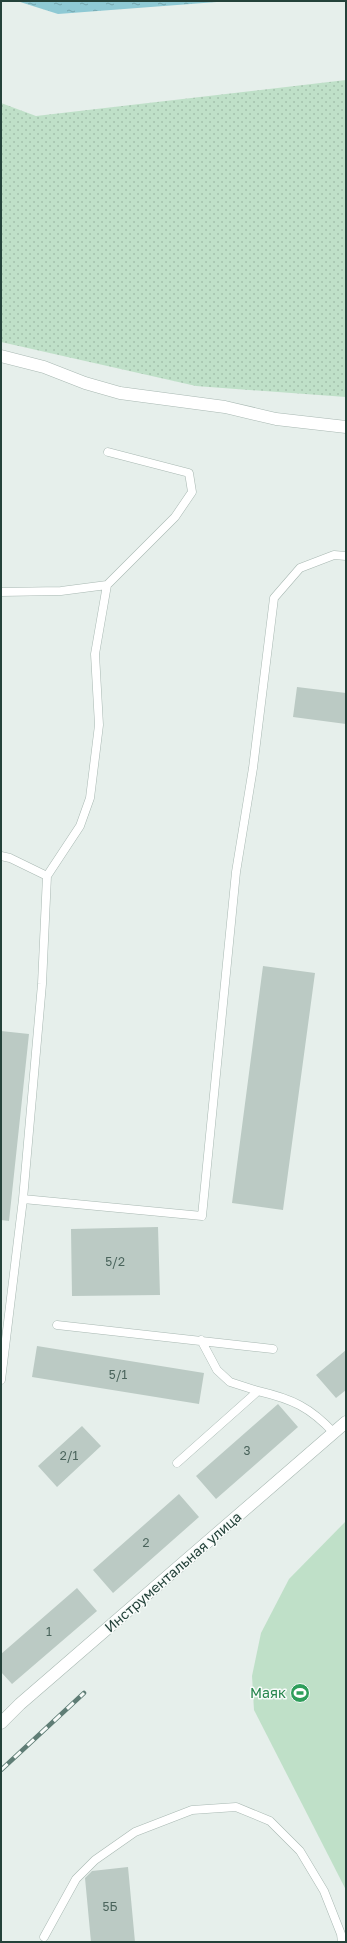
<svg xmlns="http://www.w3.org/2000/svg" width="347" height="1943" viewBox="0 0 347 1943" font-family="'Golos Text',sans-serif">
<defs>
<pattern id="grass-dots" width="8" height="8" patternUnits="userSpaceOnUse"><rect width="8" height="8" fill="#bfe0c8"/><path d="M2 2h.1M6 6h.1" fill="none" stroke="#a4c1ad" stroke-width="1.8" stroke-linecap="round"/></pattern>
<pattern id="water-ripples" width="26" height="14" patternUnits="userSpaceOnUse"><rect width="26" height="14" fill="#8ec9d4"/><path d="M2 4q2-2 4 0t4 0M15 11q2-2 4 0t4 0" fill="none" stroke="#74a5ad"/></pattern>
</defs>
<rect width="100%" height="100%" fill="#e6efeb"/>
<path fill="url(#grass-dots)" d="M346 80V397L196 386 1 342V103L36 116Z"/>
<path fill="#bfe0c8" d="M346 1521V1890L254 1710 252 1676 261 1633 289 1579Z"/>
<path fill="url(#water-ripples)" d="M17 1H230L58 14Z"/>
<path fill="#bbcac4" d="M297 687 346 693V724L293 717Z
M263 966 315 973 283 1210 232 1203Z
M1 1031 29 1034 9 1221 1 1220Z
M158 1227 160 1295 72 1296 71 1229Z
M37 1346 204 1373 199 1404 32 1377Z
M346 1350V1390L336 1398 316 1375Z
M278 1404 298 1427 216 1499 196 1476Z
M82 1426 101 1446 57 1487 38 1466Z
M179 1494 199 1517 113 1593 93 1570Z
M77 1588 97 1611 12 1684 1 1672V1654Z
M128 1867 135 1942H91L85 1878 92 1871Z"/>
<g fill="none" stroke-linecap="round" stroke-linejoin="round">
<g stroke="#a8b8b2" stroke-width="9">
<path id="service" d="M1 592 61 591 107 585
M1 856 10 858 47 876 42 984 23 1199
M47 876 80 826 90 798 99 725 95 654 107 585 175 517 192 492 189 473 108 452
M57 1325 273 1349
M201 1340 217 1370 230 1382 258 1391
M1 1380 23 1199 202 1216 236 872 253 768 274 598 300 568 334 555 346 556
M177 1463 258 1391C292 1399 310 1407 334 1433
M44 1937 76 1879 95 1860 135 1832 192 1810 236 1807 270 1821 300 1851 324 1891 341 1934 342 1942"/>
</g>
<g stroke="#a8b8b2" stroke-width="13">
<path id="minor" d="M1 356 44 367 85 383 120 393 225 407 276 419 346 427
M1 1723 20 1704 346 1422"/>
</g>
<use href="#service" stroke="#fff" stroke-width="8"/>
<use href="#minor" stroke="#fff" stroke-width="12"/>
<g stroke="#5f7d75" stroke-width="4.5">
<path id="rail" d="M1 1770 84 1693"/>
</g>
<use href="#rail" stroke="#f7fbf9" stroke-width="3" stroke-dasharray="9" stroke-linecap="butt"/>
</g>
<defs>
<g id="stadium-disc" transform="scale(1)"><circle r="9.5" fill="#2e9e5b" stroke="#f7fbf9"/><path d="M0-5a6.5 5 0 1 0 0 10a6.5 5 0 1 0 0-10ZM-3.5-1.8h7v3.6h-7Z" fill="#fff"/></g>
</defs>
<g fill-rule="evenodd">
<use href="#stadium-disc" x="300" y="1693"/>
</g>
<g text-anchor="middle" stroke-width="3" stroke-linejoin="round" paint-order="stroke">
<g font-size="12" fill="#4a645c">
<text x="115" y="1266">5/2</text>
<text x="118" y="1379">5/1</text>
<text x="247" y="1455">3</text>
<text x="69" y="1460">2/1</text>
<text x="146" y="1547">2</text>
<text x="49" y="1636">1</text>
<text x="110" y="1911">5Б</text>
</g>
<g font-size="14" fill="#24423a" stroke="#f7fbf9">
<text transform="translate(173 1572) rotate(-41)" y="5">Инструментальная улица</text>
</g>
<g font-size="14" fill="#27864d" stroke="#f7fbf9" text-anchor="end">
<text x="286" y="1698">Маяк</text>
</g>
</g>
<rect width="347" height="1943" fill="none" stroke="#24423a" stroke-width="4"/>
</svg>
